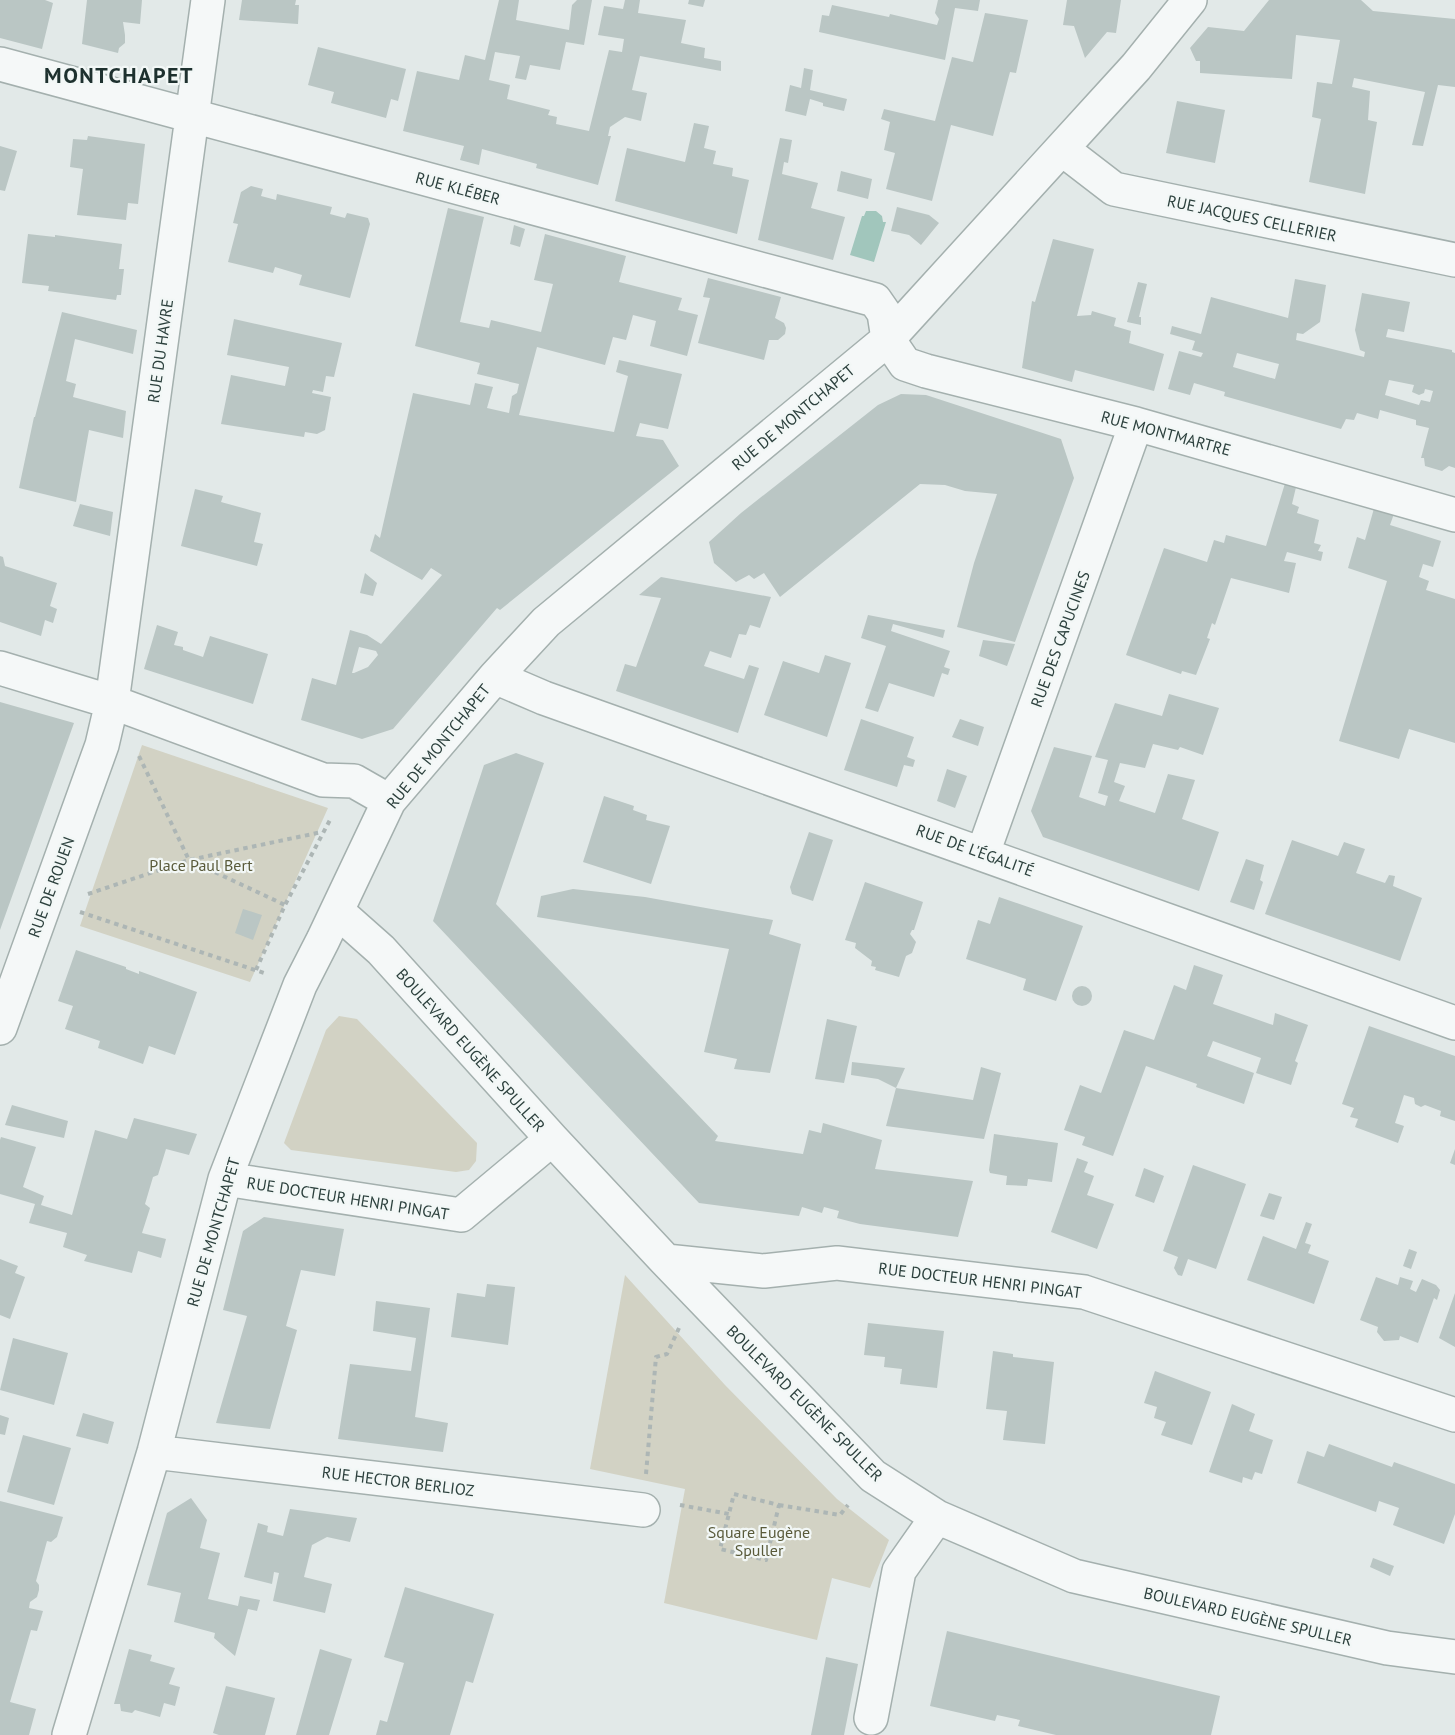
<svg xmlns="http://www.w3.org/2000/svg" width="1455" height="1735" viewBox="0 0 1455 1735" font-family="'PT Sans',sans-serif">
<rect width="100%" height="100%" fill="#e2e9e8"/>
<path fill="#d2d2c4" d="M142 745 328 808 250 982 80 926Z
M339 1016 357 1019 477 1143 476 1161 469 1170 456 1172 291 1150 284 1143 326 1030Z
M625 1275 725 1385 837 1499 889 1540 870 1588 832 1578 817 1640 664 1603 685 1489 590 1469Z"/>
<path fill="#a1c6bc" d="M866 211H876L882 216 883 222H886L874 262 850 255 862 216H864Z"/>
<path fill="#bac6c4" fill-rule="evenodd" d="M0 0H45L53 3 42 49 0 38Z
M87 0H142L140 24 123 22 125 35V43L119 48 118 53 82 44Z
M242 0H296L295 5H299L298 24 239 20Z
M499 0H519L516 20 569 30 572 5 577 0H592L584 45 566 42 560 70 530 65 526 80 515 78 520 56 495 52 489 80 510 85 507 99 550 110 548 115 557 117 556 124 589 131 609 50 622 52 624 39 598 35 604 6 623 9 625 0H640L638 13 686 20 681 43 705 48 704 58 721 61V71L640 56 632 90 647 93 641 121 625 117 610 127 608 136H611L598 185 536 168 537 164 482 149 479 165 460 160 464 146 403 131 417 71 459 80 465 55 485 60Z
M689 0H705L703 7 688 4Z
M938 0H980L978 11 955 8 945 60 819 32 822 15 829 16 832 5 889 17 890 14 937 25 939 19 935 13Z
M1067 0H1121L1116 33 1107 32 1085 58 1074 26 1063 25Z
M1269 0H1361L1373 11 1455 19V87L1438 85 1423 146 1412 145 1425 92 1354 78 1352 87 1370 91 1368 120 1377 122 1365 194 1309 182 1321 119 1312 117 1317 82 1332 84 1340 40 1296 35 1292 79 1200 73V61H1196L1190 48 1208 27 1244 31Z
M985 13 1028 20 1016 73 1010 72 993 136 951 125 932 201 886 189 895 153 884 150 890 122 881 119 884 109 935 121 952 57 973 62Z
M318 47 406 69 398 101 391 99 386 118 331 103 334 92 308 85Z
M804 68 813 70 810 90 847 99 844 111 823 106V103L810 99 806 116 785 111 790 85 801 88Z
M1177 101 1225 110 1215 163 1166 153Z
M694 123 709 126 704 148 716 151 713 164 733 168 732 176 749 180 737 234 615 201 627 148 685 162Z
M88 136 145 144 138 204 128 203 126 220 77 215 83 169 70 167 73 139 87 140Z
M780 138 792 140 788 163 784 162 782 174 818 183 811 208 845 217 833 260 758 240Z
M0 146 17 151 5 191 0 190Z
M841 171 872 179 868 199 837 191Z
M251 186 263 189 261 196 276 200 277 194 332 207 330 214 345 218 347 213 368 218 370 224 350 298 299 285 302 275 275 267 273 273 228 262 238 224 233 223 241 192Z
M897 207 929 215 939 223 921 245 909 235 891 231Z
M448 208 484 217 460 322 489 328 491 320 541 332 553 284 534 280 545 234 626 256 619 282 682 298 678 310 698 315 687 356 650 346 656 321 633 315 626 340 613 337 605 365 537 347 519 415 614 432 628 376 616 372 619 360 682 374 668 429 640 423 636 436 663 440 679 466 500 610 497 608 393 729 362 739 301 720 312 678 336 685 350 630 367 635 381 644 442 575 431 568 422 580 370 551 375 534 380 538 413 393 470 405 475 383 493 387 487 408 509 413 512 396 517 393 519 384 477 374 480 363 415 346ZM359 647 376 651 378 655 368 667 354 673H352Z
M514 225 525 229 520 247 510 244Z
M28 234 55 237V235L122 244 119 269H124L121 295H117L116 300 48 291 49 286 22 283Z
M1053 239 1094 249 1077 316 1091 315 1092 311 1116 318 1114 326 1131 331 1129 343 1164 354 1154 391 1075 370 1072 382 1022 368 1032 301 1035 302Z
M708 278 781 297 775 318 784 323 786 328 785 334 778 340H769L764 360 698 343 710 298 703 297Z
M1295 279 1326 285 1320 322 1303 334 1297 333 1296 340 1364 357 1365 352 1360 350 1355 330 1362 293 1410 302 1404 332 1388 329 1386 337 1452 350V352L1455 353V468L1449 466 1442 471 1425 466 1424 458H1421L1429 428 1416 425V420L1380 410 1378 419 1357 413 1354 420 1346 419 1341 429 1224 396 1225 392 1194 383 1190 395 1168 389 1179 351 1201 357 1203 353 1192 350 1195 341 1170 334 1172 326 1201 334 1211 297 1288 318ZM1237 353 1279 364 1275 379 1233 367ZM1389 380 1414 385 1412 392 1419 395 1424 393 1425 389 1433 391 1430 402 1421 400 1419 405 1385 395Z
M1138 282 1147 284 1139 317H1141V325L1127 322Z
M62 312 137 330 133 354 75 339 66 381 76 384 73 397 126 411 123 438 89 430 76 502 19 488 34 417H35Z
M234 319 342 343 334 377 326 376 323 392 313 390 312 393 331 397 325 430 317 434 305 432 304 437 221 424 231 375 285 386 289 367 227 355Z
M901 394 926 395 1061 439 1074 478 1015 642 957 627 974 563 997 494 965 491 945 485 920 484 780 597 764 573 754 579 749 575 736 582 714 563 709 542 741 513 878 405Z
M1286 480 1297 483 1292 504 1299 507 1297 513 1319 520 1314 543 1321 545 1318 551 1323 552 1321 561 1287 552 1284 561 1296 563 1289 593 1231 578 1215 625 1212 623 1207 638 1210 639 1196 675 1182 671 1181 674 1126 655 1164 548 1207 562 1214 540 1224 543 1226 535 1266 546Z
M195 489 223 496 221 502 261 513 254 542 263 544 257 566 181 546Z
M80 504 113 512 110 536 73 526Z
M1375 505 1395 511 1390 525 1441 541 1433 567 1423 564 1419 577 1429 581 1426 590 1455 599V743L1409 729 1399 759 1339 741 1387 581 1348 568 1357 537 1365 540Z
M0 556 3 557 5 566 57 583 50 606 57 609 53 623 45 620 41 636 0 622Z
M365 573 377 583 373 596 360 593Z
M661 577 771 597 760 628 750 625 746 635 739 634 731 658 710 651 704 666 744 679 749 665 759 668 738 733 616 691 625 664 636 667 661 598 639 595Z
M868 615 945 630 943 638 893 624 891 631 950 651 944 667 950 669 948 675 942 673 934 697 889 683 878 712 865 708 886 646 861 638Z
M157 625 178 632 174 645 183 647V650L203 657 210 636 268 654 253 704 144 669Z
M983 640 1015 644 1007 666 979 656Z
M825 655 851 663 827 737 764 715 783 661 819 673Z
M1169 694 1219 708 1203 755 1180 747 1178 750 1153 744 1145 768 1120 763 1114 782 1125 786 1119 801 1155 813 1168 774 1195 780 1182 819 1219 832 1199 891 1043 837 1031 811 1054 747 1092 756 1079 797 1105 806 1108 796 1098 793 1108 760 1095 757 1115 703 1162 716Z
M0 702 74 723 0 930Z
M861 719 914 737 907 757 915 760 913 767 904 765 897 787 844 770Z
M960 719 984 727 978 746 952 737Z
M516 753 544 763 496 904 718 1136 715 1141 803 1154 809 1130 821 1133 823 1123 882 1140 875 1169 973 1181 958 1237 860 1224 837 1218 839 1211 824 1207 822 1213 802 1207 799 1216 699 1203 433 921 484 765Z
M947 769 967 776 955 808 937 801Z
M604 796 634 806 633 810 647 815 646 820 670 826 651 884 583 862Z
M809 832 833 840 813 901 792 894 790 887Z
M1292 840 1338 856 1344 842 1365 849 1356 873 1385 883 1389 875 1395 876 1393 886 1422 898 1400 961 1265 914Z
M1246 859 1264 865 1260 880 1263 882 1254 910 1230 902Z
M865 882 923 902 914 930H912L910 934 916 942 912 953 906 956 899 977 875 970 876 967 871 966 872 961 855 948 856 943 845 940Z
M573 889 645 897 773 920 769 934 801 944 770 1073 734 1069 737 1059 704 1052 729 949 537 917 541 896Z
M999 897 1083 926 1056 1001 1023 990 1026 979 966 959 978 920 990 924Z
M243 909 262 915 253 940 235 933Z
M76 950 126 967V969L139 974V971L197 992 175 1055 149 1046 143 1064 98 1048 100 1041 65 1029 73 1006 58 1001Z
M1194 965 1223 975 1213 1004 1273 1025 1275 1013 1308 1025 1295 1061 1298 1063 1291 1085 1256 1073 1261 1058 1213 1041 1207 1056 1254 1073 1244 1104 1196 1087 1197 1084 1146 1066 1113 1156 1082 1145 1085 1137 1064 1130 1080 1085 1101 1093 1124 1030 1154 1040 1174 985 1186 990Z
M1072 996a10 10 0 1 1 20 0a10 10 0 1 1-20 0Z
M827 1019 857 1026 844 1083 815 1079Z
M1369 1026 1455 1056V1121L1440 1116 1441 1111 1425 1105 1421 1107 1415 1104 1414 1098 1404 1095 1395 1123 1404 1126 1398 1143 1355 1127 1358 1119 1350 1117 1354 1108 1342 1104Z
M852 1062 905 1068 896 1088 973 1100 981 1067 1001 1073 984 1139 886 1126 896 1088 878 1079 851 1075Z
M12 1105 68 1121 64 1138 5 1125Z
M134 1118 197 1134 189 1155 166 1149 158 1175 153 1177 145 1204 150 1208 142 1233 166 1239 161 1258 138 1251 132 1273 84 1261 87 1255 63 1247 67 1233 29 1223 35 1204 0 1194V1140L1 1137 36 1147 23 1187 44 1196 41 1205 72 1215 95 1130 127 1139Z
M994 1134 1058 1143 1052 1182 1028 1179 1027 1186 1006 1185 1007 1176 990 1173 989 1170Z
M1455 1149V1165L1450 1163Z
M1077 1158 1088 1162 1084 1172 1094 1176 1087 1195 1114 1204 1097 1249 1051 1232Z
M1193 1165 1246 1184 1216 1269 1188 1259 1182 1276 1178 1275 1174 1268 1178 1257 1163 1251Z
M1144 1168 1164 1176 1154 1203 1135 1196Z
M1269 1193 1282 1197 1274 1220 1260 1216Z
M264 1217 344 1229 335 1276 301 1270 286 1326 297 1330 270 1429 216 1423 247 1316 223 1310 243 1231Z
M1306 1222 1312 1224 1305 1243 1311 1245 1308 1253 1329 1261 1314 1304 1247 1280 1263 1236 1296 1249Z
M1409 1249 1417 1252 1411 1269 1403 1266Z
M0 1259 18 1266 15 1273 25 1277 10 1319 0 1315Z
M1376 1277 1398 1285 1400 1277 1413 1281 1410 1289 1416 1292 1422 1279 1436 1285 1440 1290 1437 1300 1434 1298 1418 1343 1400 1336 1399 1340 1384 1341 1377 1332 1378 1327 1360 1320Z
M487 1284 515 1287 508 1345 451 1337 457 1293 485 1297Z
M1455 1293V1347L1439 1338Z
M376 1301 430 1308 415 1417 448 1423 443 1452 338 1439 350 1364 411 1371 416 1338 373 1331Z
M868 1323 944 1331 937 1388 900 1384 902 1369 884 1367 885 1357 864 1355Z
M13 1338 68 1353 54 1405 0 1390Z
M993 1351 1013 1354V1357L1054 1362 1045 1444 1003 1440 1007 1411 986 1409Z
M1155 1371 1211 1392 1192 1445 1161 1435 1166 1422 1154 1418 1157 1407 1144 1403Z
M1232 1404 1255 1414 1249 1431 1273 1440 1262 1474 1255 1472 1252 1480 1243 1477 1242 1483 1209 1472Z
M83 1413 114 1422 108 1444 76 1436Z
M0 1415 9 1418 5 1435 0 1434Z
M23 1435 71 1448 54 1505 7 1492Z
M1329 1444 1392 1467 1394 1462 1455 1484V1514L1444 1544 1393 1525 1399 1508 1379 1501 1376 1512 1297 1483 1307 1451 1324 1457Z
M191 1498 207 1520 200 1548 220 1553 208 1599 238 1606 240 1596 260 1600 257 1611 248 1609 235 1656 214 1638 215 1633 174 1622 181 1593 147 1585 167 1513Z
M0 1501 63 1517 57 1537 51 1542 47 1541 36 1581 39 1585V1590L37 1597 30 1602 29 1608 43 1611 37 1631 31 1630 10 1702 36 1709 29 1735H0Z
M290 1509 357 1518 350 1542 327 1537 312 1545 304 1577 332 1584 325 1613 273 1601 279 1573 274 1572 272 1584 244 1577 258 1523 268 1526 267 1532 283 1536Z
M1373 1558 1394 1566 1390 1576 1370 1567Z
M405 1587 494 1614 473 1683 466 1681 450 1735H376L380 1720 387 1722 404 1663 384 1657Z
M947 1631 1220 1696 1211 1735H1056L1018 1726 1020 1720 997 1715 995 1721 930 1706Z
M129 1649 152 1655 150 1661 175 1668 169 1684 180 1687 175 1706 164 1703 160 1717 135 1710 132 1713 121 1711 120 1704H114Z
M320 1649 352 1659 329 1735H296Z
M826 1657 858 1664 844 1735H811Z
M226 1686 275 1698 265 1735H219L213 1733Z"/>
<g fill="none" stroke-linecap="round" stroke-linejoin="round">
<g stroke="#a4b0ae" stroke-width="36">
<path id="minor" d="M0 64 875 300 884 313 888 339 905 364 926 371 1136 424 1455 515
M1062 149 1114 189 1455 260
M0 668 112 702 323 780 354 781 389 801
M495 677 544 698 1455 1023
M983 853 1136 424
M337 911 381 950 552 1139 666 1261 873 1476 937 1517 1074 1576 1387 1648 1455 1657
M0 1028 102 745 112 702 208 0
M225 1179 461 1215 552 1139
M666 1261 764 1271 837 1263 1084 1292 1455 1415
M154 1452 643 1510
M871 1718 899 1571 937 1517
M69 1735 154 1452 225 1179 300 985 323 940 389 801 495 677 546 622 888 339 1136 67 1190 0"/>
</g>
<path stroke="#adb6b5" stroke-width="4" stroke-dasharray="4.5 4.5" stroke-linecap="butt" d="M139 756 189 860 285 905
M88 894 189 860 322 832
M80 912 264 973
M256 970 285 905 331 818
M646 1474 656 1357 667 1354 679 1328
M734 1494 779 1505 766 1560 720 1549Z
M680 1505 729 1514
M779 1505 840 1515 848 1505"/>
<use href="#minor" stroke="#f5f8f8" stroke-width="33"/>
</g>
<g text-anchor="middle" stroke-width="4.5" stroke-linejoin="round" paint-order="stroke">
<g font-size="16" fill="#2c403d" stroke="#f2f7f6">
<text transform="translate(458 188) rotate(15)" y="6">RUE KLÉBER</text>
<text transform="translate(1252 218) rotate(12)" y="6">RUE JACQUES CELLERIER</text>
<text transform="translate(160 351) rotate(-82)" y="6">RUE DU HAVRE</text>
<text transform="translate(793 417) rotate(-40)" y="6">RUE DE MONTCHAPET</text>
<text transform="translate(1166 433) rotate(15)" y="6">RUE MONTMARTRE</text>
<text transform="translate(1060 639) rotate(-70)" y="6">RUE DES CAPUCINES</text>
<text transform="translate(438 746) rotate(-51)" y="6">RUE DE MONTCHAPET</text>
<text transform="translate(975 850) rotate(20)" y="6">RUE DE L'ÉGALITÉ</text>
<text transform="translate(51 887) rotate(-70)" y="6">RUE DE ROUEN</text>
<text transform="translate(471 1050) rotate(48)" y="6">BOULEVARD EUGÈNE SPULLER</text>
<text transform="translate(348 1198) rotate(9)" y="6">RUE DOCTEUR HENRI PINGAT</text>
<text transform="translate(213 1232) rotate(-74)" y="6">RUE DE MONTCHAPET</text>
<text transform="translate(980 1280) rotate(7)" y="6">RUE DOCTEUR HENRI PINGAT</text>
<text transform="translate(805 1403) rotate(45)" y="6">BOULEVARD EUGÈNE SPULLER</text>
<text transform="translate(398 1481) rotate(7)" y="6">RUE HECTOR BERLIOZ</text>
<text transform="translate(1248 1616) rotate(13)" y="6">BOULEVARD EUGÈNE SPULLER</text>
</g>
<g font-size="16" fill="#595a3a" stroke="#f2f7f6">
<text x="201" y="871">Place Paul Bert</text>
<text x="759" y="1538">Square Eugène<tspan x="759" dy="18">Spuller</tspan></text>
</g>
<g font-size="22" font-weight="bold" letter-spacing="1.5" fill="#1e312f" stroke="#f2f7f6">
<text x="119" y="83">MONTCHAPET</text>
</g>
</g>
</svg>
